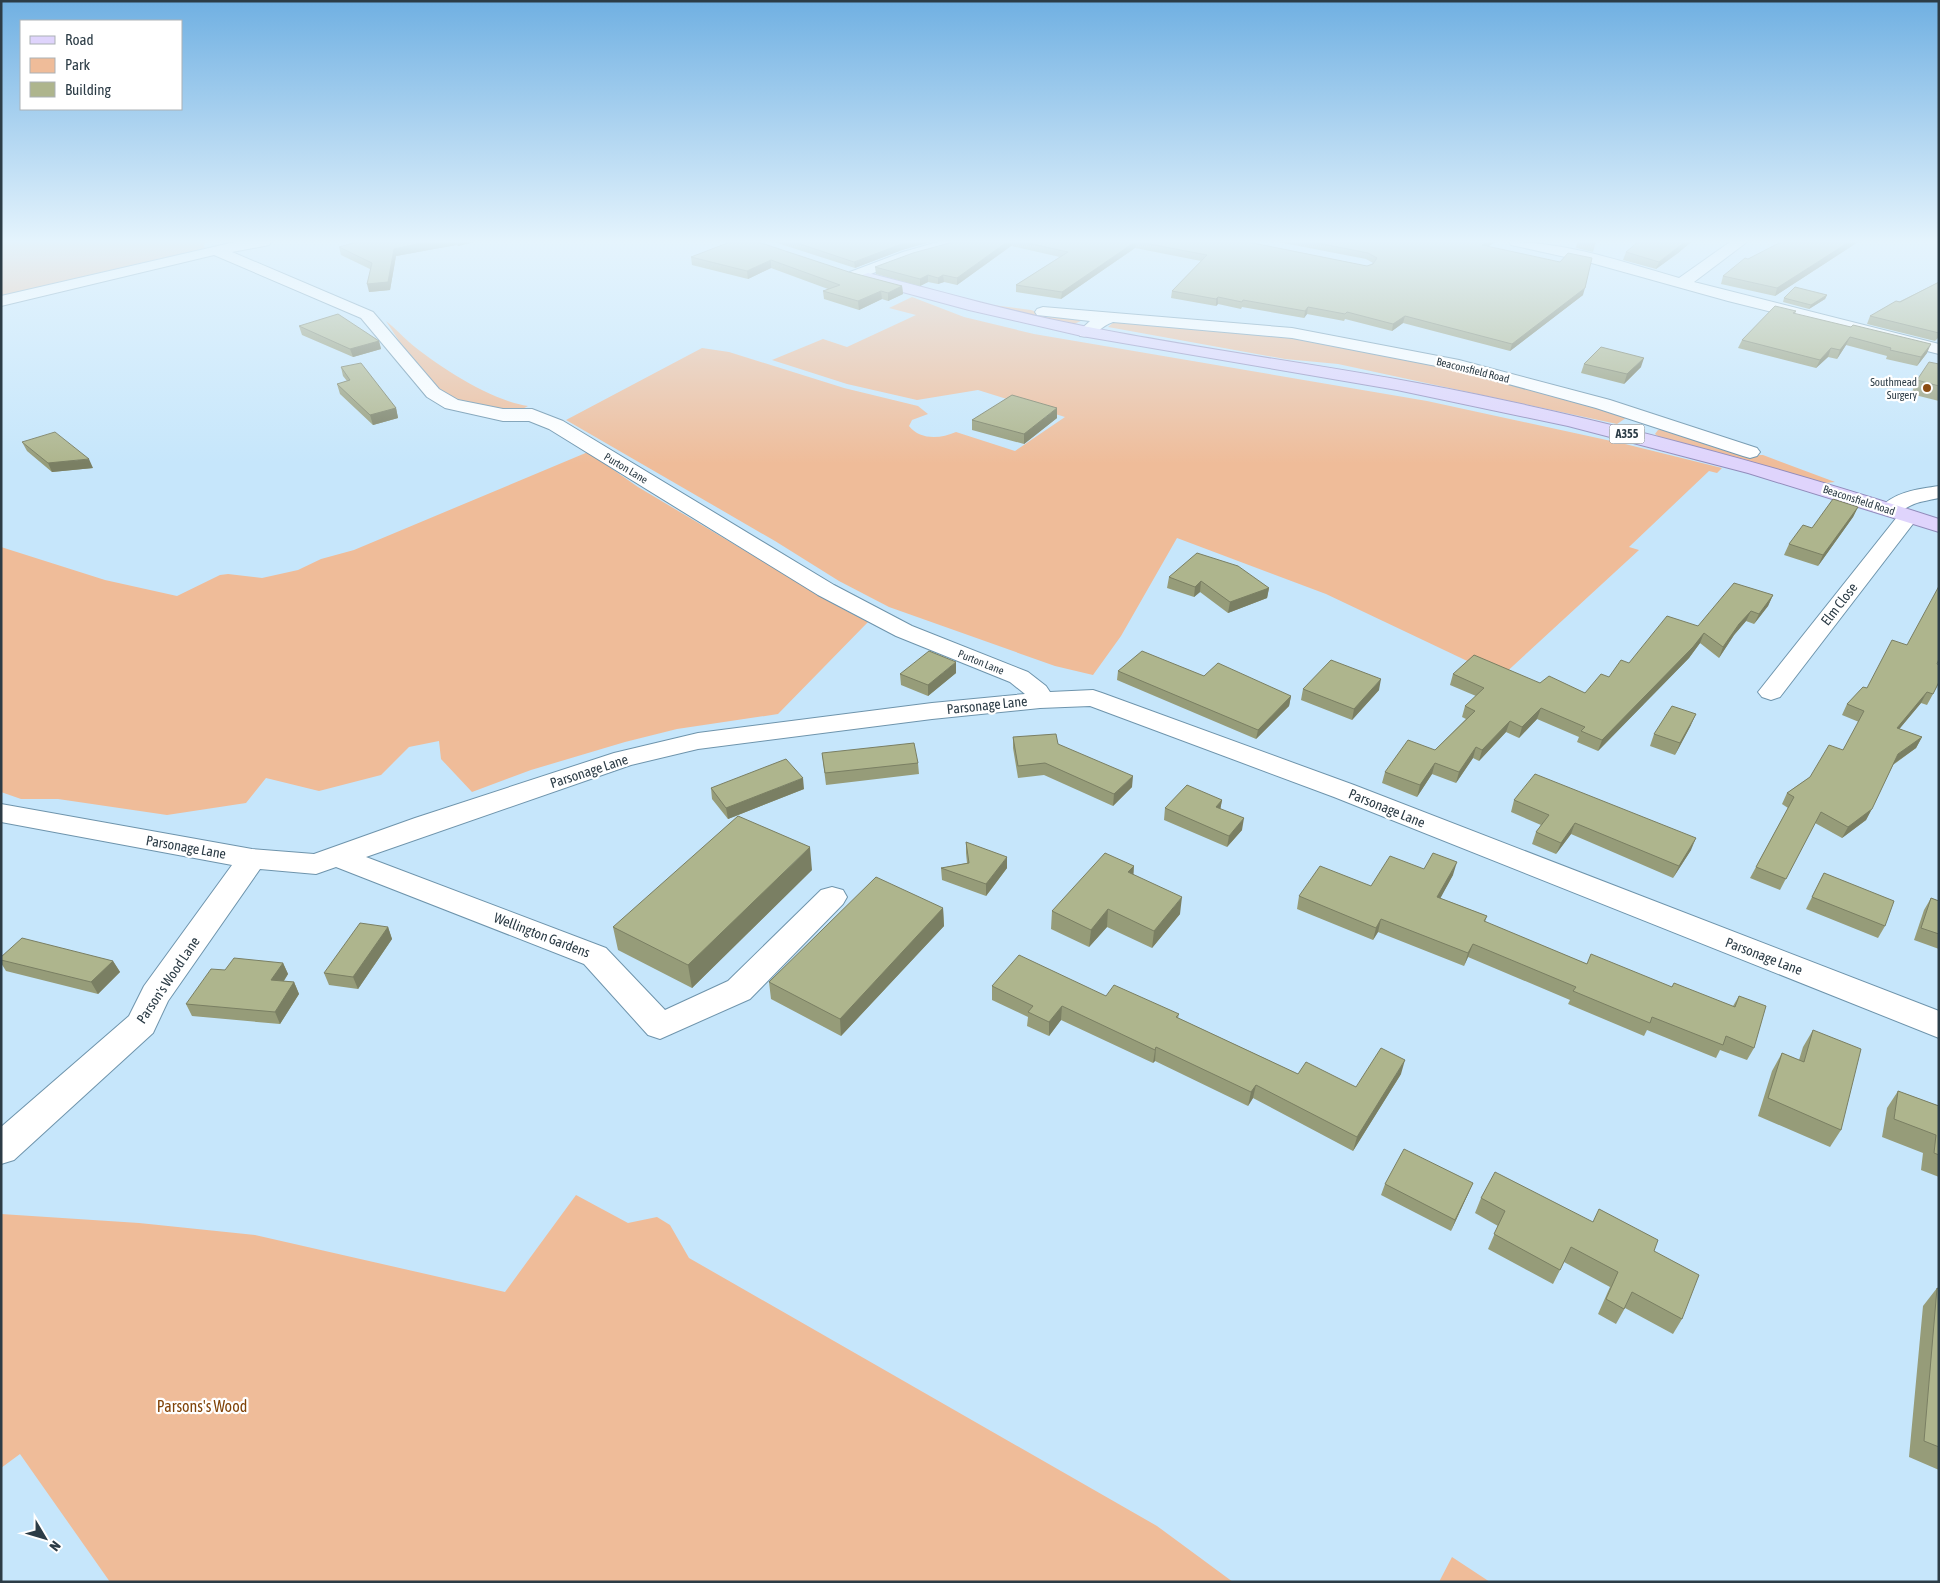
<svg xmlns="http://www.w3.org/2000/svg" width="1940" height="1583" viewBox="0 0 1940 1583" font-family="'Asap Condensed',sans-serif">
<rect width="100%" height="100%" fill="#c6e6fb"/>
<path fill="#efbc99" d="M1 242H208L204 244 205 250 1 298Z
M912 297 964 317 1034 334 1427 401 1625 444 1722 468 1717 473 1709 471 1629 547 1639 550 1501 677 1326 594 1177 538 1121 636 1093 675 1055 666 889 607 839 581 775 541 566 420 702 348 729 352 844 388 918 406 928 414 912 420 909 426C920 440 940 439 956 432L1015 451 1065 417 978 390 917 400 847 384 772 360 823 339 847 347 916 315 889 308Z
M977 303 1031 310 1039 313 1085 319 1072 325Z
M1116 320C1171 325 1227 327 1282 335 1400 351 1515 383 1629 416L1617 424 1338 364 1285 359 1108 327Z
M386 321C395 328 401 335 409 342 437 366 492 401 528 406L515 413 453 402 437 388 403 347Z
M1658 430H1666C1696 440 1730 457 1763 455L1835 482 1825 483 1662 439 1655 434Z
M588 452 638 487 843 609 868 622 778 714 677 729 625 742 531 770 472 792 441 759 439 741 409 747 381 775 319 791 266 778 246 803 167 815 58 799H21L1 792V547L105 580 177 596 220 575 228 574 262 578 298 570 321 559 354 550Z
M576 1195 628 1223 657 1217 670 1225 689 1258 1157 1526 1233 1582H110L20 1454 1 1468V1214L139 1223 255 1235 505 1292Z
M1452 1557 1490 1582H1439Z"/>
<g fill="none" stroke-linecap="round" stroke-linejoin="round">
<g stroke="#6e94ac" stroke-width="2">
<path id="street" d="M235 242H271L269 245 264 246 232 252 373 312 439 389 458 400 503 409H532L563 421 834 585 912 626 1028 672 1046 686 1050 692 1093 690 1102 693 1354 785 1939 1011V1038L1334 797 1090 706 1040 708 932 719 698 749 631 765 366 857 606 948 665 1010 728 981 821 890 832 887 843 890 847 897 843 904 750 999 660 1039 648 1035 584 964 336 867 316 874 260 869 168 1001 153 1033 14 1160 1 1164V1127L129 1016 144 986 232 865 1 822V804L252 849 314 854 415 818 614 753 698 733 932 703 1025 694 1010 682 896 636 818 595 549 429 529 421H503L445 408 427 397 361 318 214 255 1 306V296Z
M938 242H962L960 245 913 258 860 278H850L847 275 850 272 903 252Z
M1509 242C1567 242 1623 262 1679 278L1730 242H1747L1694 282 1939 344V354L1728 301 1588 262 1511 245Z
M1043 307 1292 328 1459 360 1610 400 1757 448 1760 452 1757 456 1750 458 1743 456 1596 408 1457 370 1292 338 1113 322C1100 326 1094 339 1080 336L1078 332 1090 321 1037 315 1035 312 1037 309Z
M1939 486V498C1930 500 1922 501 1914 504 1902 509 1896 517 1883 513L1880 509C1892 492 1919 489 1939 486Z
M1908 510 1915 512 1919 516 1780 697 1771 700 1762 697 1758 692 1762 687 1901 512Z"/>
</g>
<g stroke="#928cbb" stroke-width="2">
<path id="primary" d="M868 273C940 291 1010 312 1083 326 1224 354 1367 370 1507 401 1653 432 1797 473 1939 519V532L1748 473 1568 426 1397 390 1082 336 969 310 862 281 860 278 862 275Z"/>
</g>
<use href="#street" fill="#fff" fill-rule="evenodd"/>
<use href="#primary" fill="#dfd4fc" fill-rule="evenodd"/>
</g>
<path fill="#969c79" d="M357 242H474L458 246 456 245 396 256 390 290 369 292 370 269 341 255 339 247Z
M730 242 849 272 902 286 903 294 888 301 882 299 859 310 824 299 823 291 828 289 771 268 748 279 692 265 691 257Z
M774 242H930L902 250 855 268Z
M953 242H1248L1367 266 1373 263 1366 259 1278 242H1495L1489 246 1583 295 1510 351 1403 323 1392 331 1345 319 1344 321 1307 314 1304 318 1242 307 1241 309 1218 304 1216 306 1171 298 1172 291 1201 261 1135 248 1061 299 1016 292V285L1060 257 1011 246 957 285 944 282 938 284 928 282 920 286 876 274 875 267Z
M1577 242H1596L1593 252 1576 248Z
M1638 242H1691L1678 253 1656 269 1623 260 1626 252Z
M1781 242H1858L1775 296 1721 284 1723 276 1748 259Z
M1939 282V337L1935 341 1867 324 1870 316Z
M1827 295 1825 299 1809 309 1783 302 1784 298Z
M1796 311 1795 314 1927 353 1917 366 1886 359 1887 356 1846 345 1837 359 1828 357 1816 368 1738 348 1742 340Z
M299 326 379 341 381 349 353 357 302 335Z
M1584 364 1641 367 1624 384 1581 373Z
M1939 364V401L1911 394 1917 380Z
M341 367 396 408 398 418 373 425 340 394 337 384 347 381 343 376Z
M1057 418 1024 444 972 430V420Z
M22 442 93 468 52 472 27 451Z
M1858 507 1853 517 1818 566 1784 555 1789 544 1812 528Z
M1169 577 1269 588 1267 598 1228 613 1200 592 1194 597 1167 588Z
M1773 595 1768 606 1754 624 1746 621 1734 635 1719 658 1700 643 1689 658 1598 751 1577 742 1579 737 1537 719 1519 738 1506 732 1479 761 1473 758 1456 783 1432 774 1417 797 1382 783 1385 772 1435 750 1466 719 1462 717 1465 706 1476 696 1450 685 1453 674 1540 683 1585 693 1609 677 1629 663 1698 626Z
M1907 645 1937 664 1933 694 1927 705 1921 703 1899 729 1922 737 1916 748 1893 765 1866 820 1842 838 1815 823 1780 890 1750 878 1788 808 1782 804 1787 793 1810 777 1843 750 1859 722 1842 715 1847 704 1867 688Z
M1118 671 1204 676 1291 696 1289 706 1256 739 1117 680Z
M956 673 928 696 901 685 900 674Z
M1303 689 1379 690 1352 720 1301 700Z
M1691 725 1675 755 1650 746 1654 734Z
M1013 737 1132 787 1113 806 1044 775 1018 778 1013 748Z
M822 753 918 763 919 774 826 785Z
M711 788 804 789 728 819 712 799Z
M1222 800 1220 809 1242 830 1227 847 1164 820 1165 808Z
M1514 800 1691 850 1673 878 1571 834 1556 854 1532 844 1536 832 1541 825 1511 812Z
M966 842 1007 868 986 896 942 880 941 868 967 863 966 853Z
M1424 869 1453 875 1440 898 1487 916 1485 922 1587 964 1672 987 1733 1006 1739 996 1754 1048 1747 1060 1720 1050 1716 1058 1647 1030 1644 1036 1568 1004 1570 1000 1468 957 1464 966 1378 932 1373 940 1297 909 1299 896 1371 886Z
M812 870 692 988 618 950 613 927Z
M1824 873 1885 926 1878 938 1806 909Z
M1133 875 1180 914 1152 948 1107 927 1089 947 1051 929 1052 911Z
M1931 898 1939 901V949L1914 940 1924 910Z
M943 908 944 926 841 1036 771 999 769 982Z
M388 927 392 939 358 989 329 985 324 973Z
M1 957 113 961 120 972 98 994 6 971 1 963Z
M283 963 288 974 284 981 294 982 299 994 280 1024 192 1016 186 1004 225 970Z
M992 986 1106 996 1179 1014 1178 1018 1298 1074 1356 1087 1401 1074 1353 1151 1253 1098 1248 1106 1155 1061 1153 1063 1061 1020 1049 1036 1027 1026 1028 1017 992 1000Z
M1813 1030 1841 1130 1830 1147 1758 1116 1772 1071 1782 1053 1799 1060 1803 1047Z
M1898 1091 1939 1106V1177L1921 1170 1923 1153 1882 1137 1887 1108Z
M1473 1183 1468 1194 1451 1231 1381 1195 1385 1184Z
M1481 1198 1592 1222 1654 1251 1682 1319 1673 1334 1625 1308 1616 1324 1598 1314 1610 1287 1564 1262 1553 1284 1488 1249 1498 1226 1475 1213Z
M1937 1288 1939 1289V1470L1909 1457 1923 1306Z"/>
<path fill="#7a7f63" d="M427 242H455L456 245 396 256 390 290 369 292 367 284 394 249Z
M458 242H474L458 246Z
M907 242H930L902 250 855 268 854 262Z
M1007 242H1011V246L957 285V278Z
M1135 242H1136L1135 248 1061 299 1062 292Z
M1486 242H1495L1480 251 1482 245Z
M1685 242H1691L1678 253 1656 269 1659 262Z
M1849 242H1858L1775 296 1777 288Z
M771 260V268L748 279 747 271Z
M928 275V282L920 286V279Z
M943 275 944 282 938 284V278Z
M902 286 903 294 888 301V293Z
M1585 288 1583 295 1510 351 1512 344Z
M881 291 882 299 859 310 858 301Z
M1827 295 1825 299 1809 309 1811 305Z
M1218 297V304L1216 306V299Z
M1308 307 1307 314 1304 318 1305 311Z
M1405 316 1403 323 1392 331 1393 324Z
M1850 337 1846 345 1837 359 1840 350Z
M379 341 381 349 353 357 350 349Z
M1931 344 1927 353 1917 366 1921 357Z
M1831 348 1828 357 1816 368 1820 360Z
M1644 358 1641 367 1624 384 1627 374Z
M396 408 398 418 373 425 370 415Z
M1057 408V418L1024 444V434Z
M89 459 93 468 52 472 48 463Z
M1858 507 1853 517 1818 566 1823 555Z
M1201 581 1200 592 1194 597 1195 587Z
M1269 588 1267 598 1228 613 1230 602Z
M1773 595 1768 606 1754 624 1759 614Z
M1751 611 1746 621 1734 635 1719 658 1723 647 1739 624Z
M1704 633 1700 643 1689 658 1598 751 1602 740Z
M956 662V673L928 696V685Z
M1381 679 1379 690 1352 720 1354 709Z
M1927 692 1921 703 1891 739 1897 728Z
M1291 696 1289 706 1256 739 1258 730Z
M1541 708 1537 719 1519 738 1522 727Z
M1696 714 1691 725 1675 755 1680 743Z
M1510 721 1506 732 1479 761 1482 750Z
M1922 737 1916 748 1892 765 1898 754Z
M1476 747 1473 758 1456 783 1459 772Z
M1435 763 1432 774 1417 797 1420 785Z
M1133 776 1132 787 1113 806 1114 794Z
M803 778 804 789 728 819 726 808Z
M1222 800 1220 811 1216 807Z
M1872 809 1866 820 1842 838 1848 827Z
M1244 818 1242 830 1227 847 1229 836Z
M1575 823 1571 834 1556 854 1561 843Z
M1696 838 1691 850 1673 878 1679 866Z
M810 847 812 870 692 988 688 965Z
M1007 857V868L986 896V884Z
M1457 862 1453 875 1434 910 1437 897Z
M1134 866 1133 883 1128 872Z
M1182 897 1180 914 1152 948 1154 931Z
M943 908 944 926 841 1036 840 1019Z
M1108 909 1107 927 1089 947 1091 930Z
M1381 919 1378 932 1373 940 1376 928Z
M388 927 392 939 358 989 353 977Z
M1473 944 1468 957 1464 966 1468 953Z
M113 961 120 972 98 994 91 982Z
M283 963 288 974 277 991 271 980Z
M294 982 299 994 280 1024 275 1012Z
M1062 1006 1061 1020 1049 1036V1022Z
M1156 1047 1155 1061 1153 1063 1155 1050Z
M1405 1060 1401 1074 1353 1151 1357 1137Z
M1256 1085 1253 1098 1248 1106 1251 1092Z
M1473 1183 1468 1194 1451 1231 1455 1220Z"/>
<path fill="#aeb58d" stroke="#7a7f63" d="M357 242H427L394 249 388 282 367 284 372 263 339 247Z
M730 242H758L849 272 902 286 888 293 881 291 858 301 823 291 840 285 771 260 747 271 691 257Z
M794 242H907L854 262Z
M953 242H1007L957 278 943 275 938 278 928 275 920 279 875 267 913 253Z
M1023 242H1135L1062 292 1016 285 1068 252Z
M1139 242H1248L1367 266 1373 264 1377 258 1368 253 1313 242H1486L1482 245 1560 262 1568 253 1592 258 1585 288 1512 344 1405 316 1393 324 1347 312 1345 314 1308 307 1305 311 1243 300 1242 302 1218 297 1216 299 1172 291 1207 255Z
M1638 242H1685L1659 262 1626 252Z
M1781 242H1849L1777 288 1723 276 1745 258 1748 259Z
M1939 282V333L1870 316 1896 301 1900 302Z
M1795 287 1827 295 1811 305 1784 298Z
M1775 306 1796 311 1793 313 1851 327 1853 325 1931 344 1921 357 1890 350 1891 348 1850 337 1840 350 1831 348 1820 360 1742 340Z
M338 314 379 341 350 349 299 326Z
M1601 347 1644 358 1627 374 1584 364Z
M1929 362 1939 364V386L1917 380Z
M361 363 396 408 370 415 337 384 350 380 341 367Z
M1012 395 1057 408 1024 434 972 420Z
M55 432 89 459 48 463 22 442Z
M1833 499 1858 507 1823 555 1789 544 1803 525 1812 528Z
M1197 553 1238 566 1269 588 1230 602 1201 581 1195 587 1169 577Z
M1734 583 1773 595 1759 614 1751 611 1739 624 1723 647 1704 633 1693 647 1602 740 1581 731 1585 727 1541 708 1522 727 1510 721 1482 750 1476 747 1459 772 1435 763 1420 785 1385 772 1408 740 1435 750 1475 711 1465 706 1484 688 1453 674 1474 655 1540 683 1549 676 1585 693 1601 674 1609 677 1621 660 1629 663 1667 616 1698 626Z
M1939 586V659L1937 664 1939 665V682L1933 694 1927 692 1897 728 1922 737 1898 754 1872 809 1848 827 1821 812 1786 879 1756 867 1794 797 1787 793 1810 777 1829 745 1843 750 1864 711 1847 704 1863 687 1867 688 1892 640 1907 645Z
M929 651 956 662 928 685 900 674Z
M1142 651 1204 676 1218 663 1291 696 1258 730 1118 671Z
M1331 660 1381 679 1354 709 1303 689Z
M1672 706 1696 714 1680 743 1654 734Z
M1056 734 1058 744 1133 776 1114 794 1045 763 1018 766 1013 737Z
M914 743 918 763 825 773 822 753Z
M786 759 803 778 726 808 711 788Z
M1535 774 1696 838 1679 866 1575 823 1561 843 1536 832 1549 815 1514 800Z
M1187 785 1222 800 1216 807 1244 818 1229 836 1165 808Z
M738 816 810 847 688 965 613 927Z
M966 842 1007 857 986 884 941 868 969 863Z
M1105 853 1134 866 1128 872 1182 897 1154 931 1108 909 1091 930 1052 911Z
M1433 853 1457 862 1437 897 1487 916 1484 921 1587 964 1591 954 1672 987 1674 983 1735 1007 1739 996 1766 1006 1754 1048 1726 1036 1723 1045 1652 1017 1650 1023 1573 991 1576 987 1473 944 1468 953 1381 919 1376 928 1299 896 1320 866 1371 886 1390 856 1424 869Z
M1824 873 1894 901 1885 926 1812 897Z
M876 877 943 908 840 1019 769 982Z
M1931 898 1939 901V934L1921 928Z
M360 923 388 927 353 977 324 973Z
M22 938 113 961 91 982 1 960V957Z
M1019 955 1106 996 1114 985 1179 1014 1176 1017 1298 1074 1306 1062 1356 1087 1381 1048 1405 1060 1357 1137 1256 1085 1251 1092 1156 1047 1155 1050 1062 1006 1049 1022 1028 1012 1033 1006 992 986Z
M234 958 283 963 271 980 294 982 275 1012 186 1004 211 969 225 970Z
M1813 1030 1861 1049 1841 1130 1768 1098 1782 1053 1804 1062Z
M1898 1091 1939 1106V1155L1934 1153 1936 1135 1894 1119Z
M1404 1149 1473 1183 1455 1220 1385 1184Z
M1495 1172 1593 1222 1599 1209 1658 1240 1654 1251 1699 1275 1682 1319 1632 1292 1624 1309 1606 1299 1618 1272 1571 1247 1560 1270 1494 1234 1505 1211 1481 1198Z
M1937 1288 1939 1289V1447L1924 1441Z"/>
<linearGradient id="sky" x2="0" y2="1"><stop stop-color="#70b0e2"/><stop offset="0.52" stop-color="#e5f4fd"/><stop offset="1" stop-color="#e5f4fd" stop-opacity="0"/></linearGradient>
<rect width="1940" height="464" fill="url(#sky)"/>
<circle fill="#8b4c13" stroke="#fff" stroke-width="2" cx="1927" cy="388" r="5"/>
<g text-anchor="middle" stroke-width="4.5" stroke-linejoin="round" paint-order="stroke">
<g font-size="11" fill="#2c3c46" stroke="#fff">
<text transform="translate(1473 370) rotate(14)" y="4">Beaconsfield Road</text>
<text transform="translate(626 468) rotate(31)" y="4">Purton Lane</text>
<text transform="translate(1859 500) rotate(18)" y="4">Beaconsfield Road</text>
<text transform="translate(981 662) rotate(22)" y="4">Purton Lane</text>
</g>
<g font-size="11" fill="#2c3c46" stroke="#fff" text-anchor="end">
<text x="1917" y="386">Southmead<tspan x="1917" dy="13">Surgery</tspan></text>
</g>
<rect fill="#fff" stroke="#6b767e" stroke-width="1" x="1609.5" y="424.5" width="35" height="19" rx="4"/>
<g font-size="12" font-weight="bold" fill="#2c3c46">
<text x="1627" y="438">A355</text>
</g>
<g font-size="14" fill="#2c3c46" stroke="#fff">
<text transform="translate(1839 604) rotate(-52)" y="5">Elm Close</text>
<text transform="translate(987 705) rotate(-6)" y="5">Parsonage Lane</text>
<text transform="translate(589 771) rotate(-18)" y="5">Parsonage Lane</text>
<text transform="translate(1387 808) rotate(22)" y="5">Parsonage Lane</text>
<text transform="translate(186 847) rotate(10)" y="5">Parsonage Lane</text>
<text transform="translate(542 935) rotate(21)" y="5">Wellington Gardens</text>
<text transform="translate(1764 956) rotate(21)" y="5">Parsonage Lane</text>
<text transform="translate(168 980) rotate(-56)" y="5">Parson's Wood Lane</text>
</g>
<g font-size="16" fill="#804308" stroke="#fff">
<text x="202" y="1412">Parsons's Wood</text>
</g>
</g>
<rect width="1940" height="1583" fill="none" stroke="#2c3c46" stroke-width="5"/>
<rect x="20" y="20" width="162" height="90" fill="#ffffff" stroke="#abb1b5"/>
<rect x="30" y="36" width="25" height="8" fill="#dfd4fc" stroke="#abb1b5"/>
<text x="65" y="45" font-size="15" fill="#2c3c46">Road</text>
<rect x="30" y="58" width="25" height="15" fill="#efbc99" stroke="#abb1b5"/>
<text x="65" y="70" font-size="15" fill="#2c3c46">Park</text>
<rect x="30" y="82" width="25" height="15" fill="#aeb58d" stroke="#abb1b5"/>
<text x="65" y="95" font-size="15" fill="#2c3c46">Building</text>
<g transform="translate(45 1538) rotate(128)" stroke="#ffffff" stroke-width="4" paint-order="stroke">
<path d="M0-4L9 19L0 12L-9 19Z" fill="#2c3c46"/>
<text y="-8" font-size="14" font-weight="bold" text-anchor="middle" fill="#2c3c46">N</text>
</g>
</svg>
